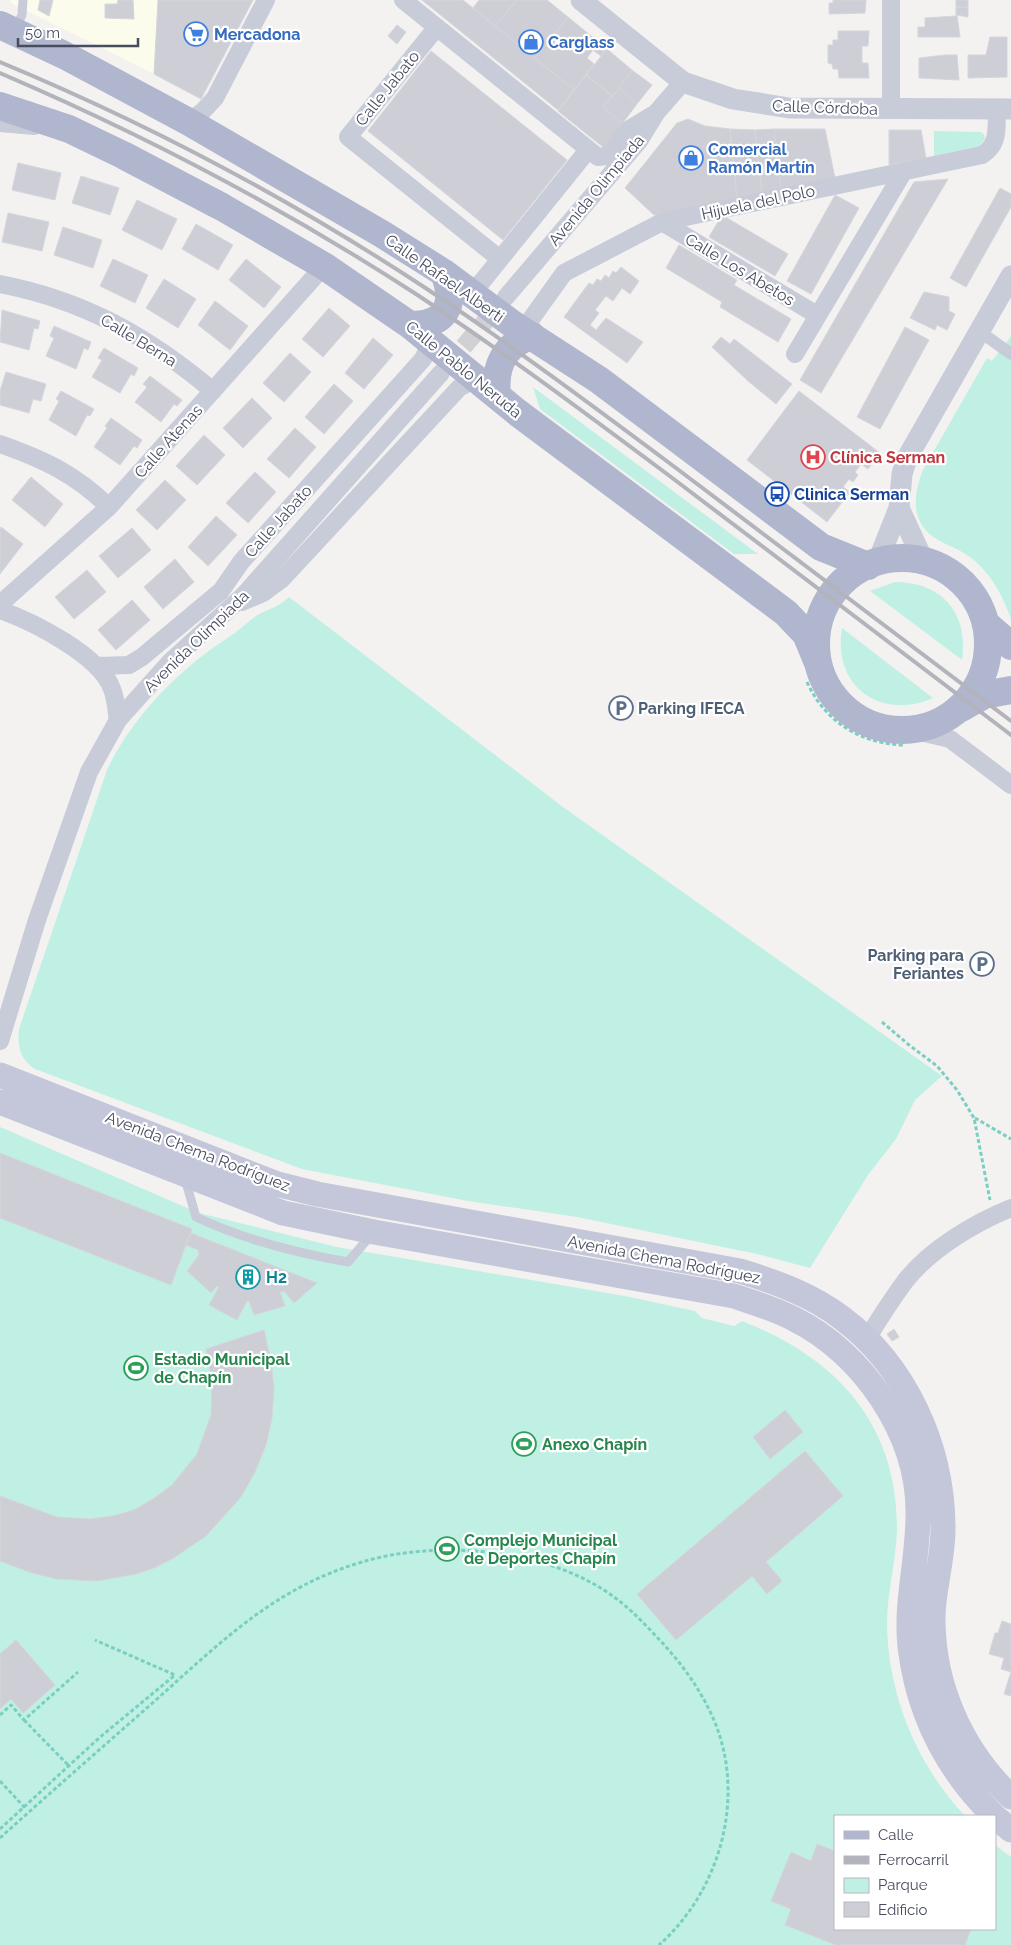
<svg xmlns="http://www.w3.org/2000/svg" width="1011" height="1945" viewBox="0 0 1011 1945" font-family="Raleway,sans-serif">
<rect width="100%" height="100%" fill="#f3f2f1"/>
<path fill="#fcfcec" d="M11 0H158L154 74 11 3Z"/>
<path fill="#c0f0e3" d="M934 131 980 132 984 134 985 139 978 147 934 156Z
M1011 336V619C1003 597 993 577 975 561 962 549 946 546 932 536 910 519 914 492 923 470L987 358 992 361Z
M533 387 758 554H734L540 409Z
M895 582C942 582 969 613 962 660L870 591Z
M289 597 563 807 942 1076 915 1100 896 1139 868 1175 810 1268 757 1254 577 1217 468 1201 302 1169 35 1069C20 1059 17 1046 19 1029L107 770C131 718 181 667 229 637 239 631 247 622 256 616 269 608 276 609 289 597Z
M842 628 933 698C880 721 832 686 842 628Z
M0 1127 199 1213 337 1247 625 1296 695 1311 702 1318 734 1326 742 1321C837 1358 898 1424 897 1530 896 1562 887 1593 887 1624 888 1695 917 1765 965 1816H835V1929H995V1845L1011 1857V1945H0Z"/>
<path fill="#cecfd6" stroke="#d5d5dc" d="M40 0H53L49 16 38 10Z
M118 0H133L134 19 105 18V4H117Z
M158 0H253L201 99 154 74Z
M422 0H463L574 90 558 110Z
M479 0H517L495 26 473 8Z
M517 0H547L568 17 535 58 495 26Z
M833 0H866L865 13 829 14V3H833Z
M956 0H968V7H956Z
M956 7H968V17L957 15 960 37H918V27H925V18L956 16Z
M568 17 607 49 601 56 593 50 587 58 594 64 574 90 535 58Z
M397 25 406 32 397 44 388 36Z
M838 31H869L868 46H862V63H868L869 78H839L838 69H833L832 64 828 63V45H833V40H838Z
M990 37H1007V77L968 78V55H986Z
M607 49 632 70 613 96 586 75Z
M431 51 567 160 503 240 368 131Z
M945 55H957L959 80 919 78V58Z
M632 70 652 85 637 104 619 88Z
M586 75 612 96 603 107 622 124 603 147 558 111Z
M619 88 637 104 622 124 603 107Z
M688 119 705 126 730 129 737 199 654 215 625 188 677 123Z
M730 129 755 130 762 193 737 199Z
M774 129 781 189 762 193 755 130Z
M774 129H825L835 178 781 189Z
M889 130H921L926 158 889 165Z
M18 163 61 173 55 200 12 190Z
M81 176 119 188 110 215 72 203Z
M948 179 821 393 800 380 914 182Z
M1000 188 1011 194V207L966 287 950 278Z
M835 195 859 208 811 294 787 281Z
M137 200 177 219 162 250 122 230Z
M8 213 49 222 42 251 2 242Z
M722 215 788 254 775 276 709 237Z
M196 224 233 245 218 270 182 249Z
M63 227 102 240 93 268 54 255Z
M679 245 737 280 734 285 791 319 778 342 720 307 722 302 666 268Z
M113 259 148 275 135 303 100 286Z
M246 259 281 287 264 308 229 280Z
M621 267 639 281 630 294 622 288 613 301 606 296 595 310 599 313 590 325 596 330 606 318 643 342 627 363 564 317 589 283 593 285 597 279 601 281 605 275 609 278 613 271 616 273Z
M164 279 196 299 178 328 146 308Z
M924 292 949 297V311L955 314 947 330 937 325 935 330 910 318Z
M215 301 248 326 230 350 198 325Z
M329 308 350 326 323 357 302 339Z
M2 310 40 321 38 329 34 328 29 350 0 342Z
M54 326 91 342 88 350 84 348 76 369 46 356 54 338 50 336Z
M905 327 929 340 880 429 857 417Z
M721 337 730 344 734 339 792 384 776 404 748 381 712 347Z
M373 338 393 355 364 389 345 373Z
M104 348 138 368 134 376 131 374 120 393 92 377 102 360 98 358Z
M290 353 311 372 284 402 263 383Z
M6 372 46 384 41 401 33 399 29 413 0 405V391Z
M150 376 182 400 177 406 174 404 161 422 135 402 147 387 143 384Z
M334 384 353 401 324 434 305 417Z
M61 391 94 409 90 416 87 415 76 436 49 420 59 401 56 399Z
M799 391 880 453 868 469 861 464 855 472 858 475 853 482 849 479 843 487 850 492 827 522 747 460Z
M252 398 272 418 243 448 223 428Z
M111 418 142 440 137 448 134 446 120 465 94 447 107 428 105 426Z
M295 428 316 447 289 478 267 459Z
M204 435 225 455 197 485 176 466Z
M255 472 276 492 248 523 226 503Z
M31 477 63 504 45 527 12 500Z
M165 480 186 500 157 530 136 510Z
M216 516 237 535 208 566 188 547Z
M1 527 23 544 0 574V529Z
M132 528 151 550 118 578 99 556Z
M175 559 194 582 163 609 144 587Z
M87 570 106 592 74 619 55 597Z
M132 600 150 620 116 650 98 630Z
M0 1153 192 1229 171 1285 0 1218Z
M191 1233 317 1283 294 1303 284 1291 280 1292 285 1306 254 1315 249 1301H247L237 1320 209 1305 219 1287 217 1286 211 1293 187 1271 199 1255 198 1250 186 1245Z
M894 1329 899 1337 892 1341 887 1334Z
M264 1330 271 1361 274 1389 272 1418 266 1445 255 1472 241 1497 206 1536 172 1559 154 1568 136 1574 97 1581 57 1579 29 1572 0 1561V1496L57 1517 90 1519 113 1516 134 1510 153 1499 172 1485 197 1454 211 1415 212 1382 206 1349Z
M785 1410 803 1432 770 1459 753 1437Z
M805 1451 843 1496 766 1562 782 1581 767 1594 752 1576 676 1640 637 1594Z
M1002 1621 1011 1624V1696L1004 1694 1011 1672 1001 1669 1004 1658 989 1654 995 1633H998Z
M16 1640 55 1685 23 1713 11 1699 0 1709V1654Z
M817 1844 835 1851V1929H971L965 1945H836L785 1925 791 1909 771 1901 791 1852 811 1861Z"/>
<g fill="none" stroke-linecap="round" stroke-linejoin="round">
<path stroke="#d1d1d4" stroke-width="18" stroke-dasharray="18 9" stroke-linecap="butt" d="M446 367 501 303"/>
<path stroke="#78cfc2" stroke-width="3" stroke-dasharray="4 2.5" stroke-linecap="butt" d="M807 682C825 722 861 744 905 745
M882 1022 909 1045 937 1066 957 1090 974 1118 990 1200
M975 1118 1011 1139
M0 1715 11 1705 24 1720 78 1672
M24 1720 70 1767
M0 1781 25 1808
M0 1829 99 1738 175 1675 95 1640
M0 1838C52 1791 105 1745 157 1699 222 1641 276 1587 362 1562 436 1540 538 1548 604 1590 623 1602 639 1618 655 1635 678 1659 699 1686 713 1718 747 1795 721 1890 659 1945"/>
<path stroke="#c8cbd8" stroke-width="9" d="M15 29 22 15 23 0
M185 1179 196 1217C245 1240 295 1253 348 1262L371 1235"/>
<path stroke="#c8cbd8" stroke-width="12" d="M979 331 1011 354"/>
<path stroke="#c8cbd8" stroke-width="18" d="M403 0 598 157 607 156 628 130 656 113
M437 27 348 137 500 259
M891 109V0
M189 122 203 111 215 98 266 0
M0 123 34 126
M662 222 817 315
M0 284C84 300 149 337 213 391
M464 289 480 284 588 150
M506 297 639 141 656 113 683 82
M532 336 530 328 531 319 564 273 662 222 982 155C1000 144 996 128 997 109
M795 354 904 171
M0 444C45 460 75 474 109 507
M242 602 263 593 282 579 459 388 468 383 480 382
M0 604 109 507 324 266
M0 610C33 622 100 655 112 689 116 698 116 710 118 720
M97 666 129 665 142 657 221 591 241 562 423 359 428 348 427 338
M912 730 950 739 1011 785
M0 1041 37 920 89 772 118 720 170 662 243 596 441 373
M867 1339C879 1319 892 1299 906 1280 931 1249 974 1223 1011 1208"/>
<path stroke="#c8cbd8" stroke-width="21" d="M581 0 683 82 733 99 789 108 1011 109
M899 508 923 560
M878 561 899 508 902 474 907 458 1011 276"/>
<path stroke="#c4c7d9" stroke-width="25" d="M0 1075 277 1184 317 1194 740 1271C776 1282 812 1295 842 1318 906 1366 942 1446 943 1525 944 1556 934 1585 933 1615 932 1684 961 1750 1011 1797
M0 1102 283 1213 374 1232 734 1296C755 1303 775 1309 794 1319 863 1353 918 1434 918 1511 919 1557 905 1601 910 1647 918 1714 946 1769 994 1816
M995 1817 1011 1830"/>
<path stroke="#b1b6cf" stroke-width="28" d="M0 25 64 55 189 122 382 234 444 273 511 323 599 380 821 547 868 566
M0 106 69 129 123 155 222 207 324 266 410 325 518 413 786 613 806 634 818 663
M410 325C446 325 457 305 444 273
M497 395C494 368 504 344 532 336
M816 644a86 86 0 1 1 172 0a86 86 0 1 1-172 0Z
M986 624 1011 646
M961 708 984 695 1011 690"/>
<path stroke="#b3b3bb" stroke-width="4" d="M0 62C147 123 290 199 424 287 510 344 593 406 676 468 788 552 900 636 1011 721
M0 73C145 135 287 210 419 296 505 353 588 415 671 477 785 563 898 649 1011 735"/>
</g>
<defs>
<g id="supermarket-ring" transform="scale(1.25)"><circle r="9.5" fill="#fff" stroke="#3f7fe0" stroke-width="1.5"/><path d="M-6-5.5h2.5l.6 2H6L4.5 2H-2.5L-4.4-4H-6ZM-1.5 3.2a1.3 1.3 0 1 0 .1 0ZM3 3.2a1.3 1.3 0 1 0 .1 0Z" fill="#3f7fe0"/></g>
<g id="shop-ring" transform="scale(1.25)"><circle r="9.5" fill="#fff" stroke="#3f7fe0" stroke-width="1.5"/><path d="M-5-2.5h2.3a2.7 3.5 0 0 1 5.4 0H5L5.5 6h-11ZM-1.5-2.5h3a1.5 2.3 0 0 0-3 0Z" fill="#3f7fe0"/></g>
<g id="hospital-ring" transform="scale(1.25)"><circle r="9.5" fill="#fff" stroke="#e0444e" stroke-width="1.5"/><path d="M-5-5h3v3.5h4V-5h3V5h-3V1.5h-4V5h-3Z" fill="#e0444e"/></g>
<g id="bus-ring" transform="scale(1.25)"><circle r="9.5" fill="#fff" stroke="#1a4fb4" stroke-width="1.5"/><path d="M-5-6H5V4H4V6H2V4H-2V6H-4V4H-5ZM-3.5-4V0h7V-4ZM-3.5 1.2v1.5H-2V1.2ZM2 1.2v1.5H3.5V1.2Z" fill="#1a4fb4"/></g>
<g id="parking-ring" transform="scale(1.25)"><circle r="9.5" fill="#fff" stroke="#5c6f8a" stroke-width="1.5"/><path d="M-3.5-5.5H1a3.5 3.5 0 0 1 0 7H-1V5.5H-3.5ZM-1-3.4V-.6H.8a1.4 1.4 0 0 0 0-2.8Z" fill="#5c6f8a"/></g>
<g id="building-ring" transform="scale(1.25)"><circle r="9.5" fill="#fff" stroke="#0f9aa8" stroke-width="1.5"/><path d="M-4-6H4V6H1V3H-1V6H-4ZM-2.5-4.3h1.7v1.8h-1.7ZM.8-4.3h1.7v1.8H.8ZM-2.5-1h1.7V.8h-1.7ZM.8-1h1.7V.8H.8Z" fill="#0f9aa8"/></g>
<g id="stadium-ring" transform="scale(1.25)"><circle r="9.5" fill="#fff" stroke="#2e9e5b" stroke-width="1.5"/><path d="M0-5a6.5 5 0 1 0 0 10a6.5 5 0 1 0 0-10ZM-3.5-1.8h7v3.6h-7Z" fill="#2e9e5b"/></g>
</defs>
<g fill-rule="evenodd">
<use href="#supermarket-ring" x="196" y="34"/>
<use href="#shop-ring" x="531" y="42"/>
<use href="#shop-ring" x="691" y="158"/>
<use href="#hospital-ring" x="813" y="457"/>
<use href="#bus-ring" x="777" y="494"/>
<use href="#parking-ring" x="621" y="708"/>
<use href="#parking-ring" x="982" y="964"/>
<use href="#building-ring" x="248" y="1277"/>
<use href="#stadium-ring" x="136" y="1368"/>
<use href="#stadium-ring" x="524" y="1444"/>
<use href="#stadium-ring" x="447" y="1549"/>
</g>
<g text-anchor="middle" stroke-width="4.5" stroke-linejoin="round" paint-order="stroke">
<g font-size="16" font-weight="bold" fill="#366cbe" stroke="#fff" text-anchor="start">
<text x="214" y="40">Mercadona</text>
<text x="548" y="48">Carglass</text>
<text x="708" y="155">Comercial<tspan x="708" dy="18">Ramón Martín</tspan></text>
</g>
<g font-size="16" fill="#484c5f" stroke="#fff">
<text transform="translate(387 88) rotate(-51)" y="6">Calle Jabato</text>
<text transform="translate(825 107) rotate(2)" y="6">Calle Córdoba</text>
<text transform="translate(596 190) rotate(-50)" y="6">Avenida Olimpiada</text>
<text transform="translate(758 202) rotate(-12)" y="6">Hijuela del Polo</text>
<text transform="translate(740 269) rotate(31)" y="6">Calle Los Abetos</text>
<text transform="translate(445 278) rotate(35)" y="6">Calle Rafael Alberti</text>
<text transform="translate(139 340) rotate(31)" y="6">Calle Berna</text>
<text transform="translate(464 369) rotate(39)" y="6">Calle Pablo Neruda</text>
<text transform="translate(168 441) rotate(-48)" y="6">Calle Atenas</text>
<text transform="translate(278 521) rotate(-48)" y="6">Calle Jabato</text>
<text transform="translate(196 641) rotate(-44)" y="6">Avenida Olimpiada</text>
<text transform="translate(198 1151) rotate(21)" y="6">Avenida Chema Rodríguez</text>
<text transform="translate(664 1259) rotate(11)" y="6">Avenida Chema Rodríguez</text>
</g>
<g font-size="16" font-weight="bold" fill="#be3a42" stroke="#fff" text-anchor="start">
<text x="830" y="463">Clínica Serman</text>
</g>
<g font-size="16" font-weight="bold" fill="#164399" stroke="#fff" text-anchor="start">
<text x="794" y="500">Clinica Serman</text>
</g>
<g font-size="16" font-weight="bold" fill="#4e5e75" stroke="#fff" text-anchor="start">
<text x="638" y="714">Parking IFECA</text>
<text x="964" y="961" text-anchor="end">Parking para<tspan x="964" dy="18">Feriantes</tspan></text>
</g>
<g font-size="16" font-weight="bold" fill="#0d838f" stroke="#fff" text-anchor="start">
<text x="266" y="1283">H2</text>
</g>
<g font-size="16" font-weight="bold" fill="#27864d" stroke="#fff" text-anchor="start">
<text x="154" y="1365">Estadio Municipal<tspan x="154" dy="18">de Chapín</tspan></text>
<text x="542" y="1450">Anexo Chapín</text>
<text x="464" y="1546">Complejo Municipal<tspan x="464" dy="18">de Deportes Chapín</tspan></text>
</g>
</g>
<rect x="834" y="1815" width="162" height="115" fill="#ffffff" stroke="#b6b7bf"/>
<rect x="844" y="1831" width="25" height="8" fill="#b1b6cf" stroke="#b6b7bf"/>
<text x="878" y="1840" font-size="15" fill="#484c5f">Calle</text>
<rect x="844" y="1856" width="25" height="8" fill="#b3b3bb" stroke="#b6b7bf"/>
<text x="878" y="1865" font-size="15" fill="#484c5f">Ferrocarril</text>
<rect x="844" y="1878" width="25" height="15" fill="#c0f0e3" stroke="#b6b7bf"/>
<text x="878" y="1890" font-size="15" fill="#484c5f">Parque</text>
<rect x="844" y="1902" width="25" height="15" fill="#cecfd6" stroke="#b6b7bf"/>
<text x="878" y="1915" font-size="15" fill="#484c5f">Edificio</text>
<path d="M18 38v8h120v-8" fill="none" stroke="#484c5f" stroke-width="2.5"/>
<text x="25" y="38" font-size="15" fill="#484c5f" stroke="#ffffff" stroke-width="4" paint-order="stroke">50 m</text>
</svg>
